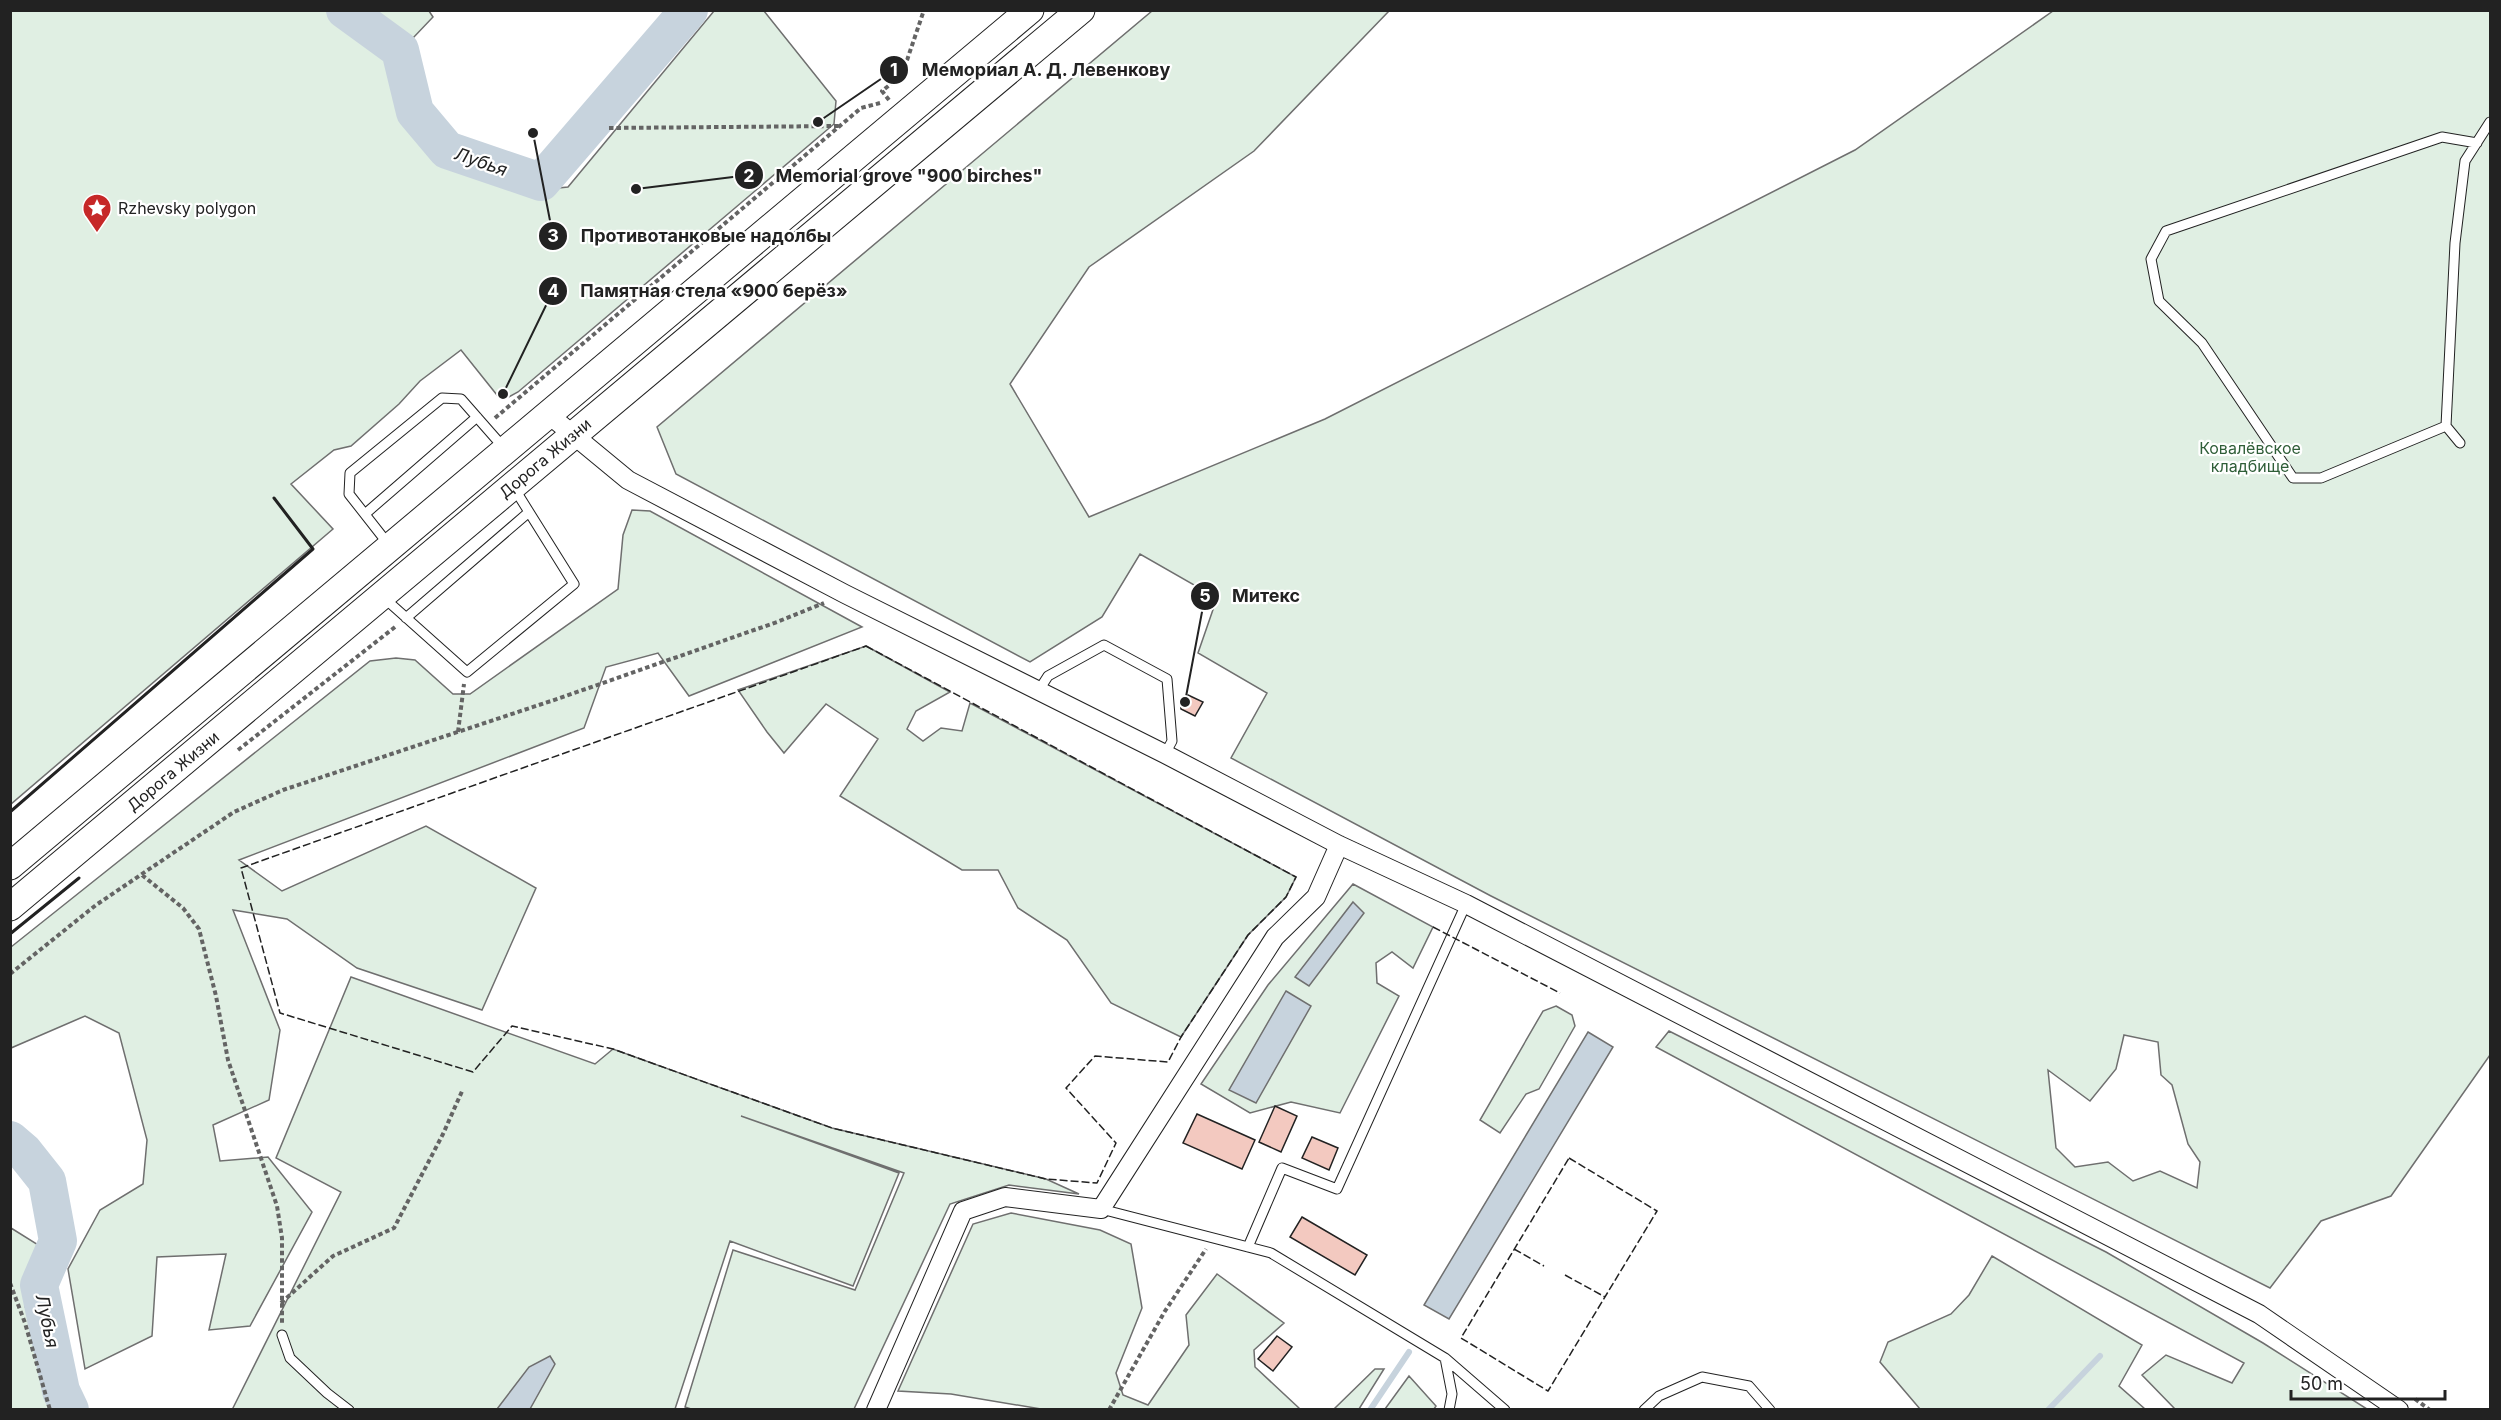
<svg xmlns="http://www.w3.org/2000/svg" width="2501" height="1420" viewBox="0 0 2501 1420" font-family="Inter,sans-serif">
<rect width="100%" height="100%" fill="#fff"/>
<path fill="#e0efe3" stroke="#6f6f6f" stroke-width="1.5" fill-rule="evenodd" d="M11 10 429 11 433 17 394 58 402 115 441 158 528 191 568 187 714 11H764L836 101 834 124 518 392 507 398 497 395 461 350 420 381 399 404 351 446 334 450 291 484 333 529 11 804Z
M1152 11H1389L1254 151 1089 267 1010 384 1089 517 1325 419 1855 150 2053 11H2490V1055L2391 1196 2321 1221 2270 1288 1491 896 1231 758 1267 693 1198 653 1217 598 1140 554 1102 617 1030 662 676 474 657 427ZM2124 1035 2158 1042 2161 1075 2172 1085 2188 1144 2200 1162 2197 1188 2160 1171 2133 1181 2108 1162 2075 1167 2056 1148 2048 1070 2090 1101 2116 1069Z
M632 510 650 511 862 627 689 696 658 653 606 667 584 728 239 860 282 891 426 826 536 888 482 1010 357 968 287 919 233 910 280 1030 269 1100 213 1125 220 1161 268 1157 312 1212 250 1326 209 1330 226 1254 157 1257 152 1336 85 1369 68 1269 100 1210 143 1184 147 1140 119 1033 85 1016 11 1048V947L370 661 396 658 415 660 453 694H470L618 589 623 535Z
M866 646 950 692 916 711 907 729 923 741 941 728 962 731 970 703 1296 877 1286 897 1248 935 1181 1037 1111 1003 1067 940 1018 908 998 870H962L840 796 878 739 826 704 784 753 767 732 738 690Z
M1353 884 1433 927 1413 968 1392 952 1376 963 1377 983 1399 996 1340 1113 1291 1102 1250 1113 1201 1084 1268 985Z
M351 977 595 1064 613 1049 832 1128 1046 1179 1079 1194 1009 1185 950 1204 854 1409H691L685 1407 733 1250 855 1290 904 1173 741 1116 899 1173 853 1286 730 1241 675 1409 232 1410 341 1192 276 1158Z
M1556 1006 1572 1015 1575 1026 1539 1089 1526 1094 1500 1133 1480 1120 1543 1011Z
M1669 1031 2106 1252 2263 1343 2367 1409H2175L2142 1375 2166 1355 2232 1383 2244 1363 1656 1047Z
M1011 1213 1100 1230 1131 1244 1142 1308 1116 1373 1123 1395 1148 1405 1189 1345 1186 1315 1217 1274 1284 1323 1254 1350 1255 1367 1300 1409H1041L951 1394 898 1391 973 1224Z
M11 1228 40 1246 25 1306 62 1409H11Z
M1992 1256 2142 1345 2119 1386 2145 1409H1920L1880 1362 1888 1342 1951 1314 1969 1295Z
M1375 1369H1384L1359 1409H1334Z
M1409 1376 1436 1406 1434 1409H1385Z"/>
<path fill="#c7d3dd" stroke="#6f6f6f" stroke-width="1.5" d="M1353 902 1364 913 1309 986 1295 977Z
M1286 991 1311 1006 1256 1103 1229 1090Z
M1588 1032 1613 1047 1449 1319 1424 1305Z
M550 1356 555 1364 530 1409H497L529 1367Z"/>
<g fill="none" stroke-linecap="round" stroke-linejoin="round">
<path stroke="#c7d3dd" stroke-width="6" d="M1370 1410 1409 1352
M2048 1410 2100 1356"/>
<path stroke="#c7d3dd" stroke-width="38" d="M345 10 400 50 415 112 447 150 541 182 689 10
M10 1140 24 1152 47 1181 58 1241 39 1285 61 1391 70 1410"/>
</g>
<path fill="#f3c9c0" stroke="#222" stroke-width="1.5" d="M1188 695 1203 702 1195 716 1181 709 1180 700Z
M1275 1106 1297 1116 1281 1152 1259 1142Z
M1197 1114 1255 1140 1242 1169 1183 1143Z
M1312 1137 1338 1148 1329 1170 1302 1158Z
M1302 1217 1367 1255 1355 1275 1290 1237Z
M1277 1336 1292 1347 1273 1371 1258 1359Z"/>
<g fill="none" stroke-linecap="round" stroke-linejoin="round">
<g stroke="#222" stroke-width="11">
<path id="lane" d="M2446 426 2321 478H2293L2202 343 2159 301 2151 259 2166 231 2442 137 2477 143
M2460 443 2446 426 2455 243 2465 161 2490 122
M365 514 477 417
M389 545 349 494 350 473 442 398 461 399 504 448
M383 597 467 672 574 584 514 488
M406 618 529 512
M1039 690 1048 676 1104 645 1167 679 1172 741 1165 754
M1101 1209 1271 1253 1445 1358 1505 1410
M1248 1247 1282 1168 1337 1189 1466 904
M282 1335 290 1358 327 1393 349 1410
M1445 1358 1452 1394 1449 1410
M1644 1410 1659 1396 1702 1377 1749 1386 1770 1410"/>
</g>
<g stroke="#222" stroke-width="20">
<path id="street" d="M548 414 628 480 845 594 1165 754 1339 845 1466 904 2259 1314 2399 1410
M876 1410 963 1211 1005 1197 1101 1209 1275 937 1316 897 1339 845"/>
</g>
<g stroke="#222" stroke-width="29">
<path id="secondary" d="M10 866 1030 10
M10 907 1081 10"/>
</g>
<path stroke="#646464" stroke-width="4" stroke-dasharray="4.5 3" stroke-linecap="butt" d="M889 100 882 91 902 75 924 10
M609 128 840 126
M495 418 861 108 880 103
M458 732 464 684
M238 750 395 627
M142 875 183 908 199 929 216 996 228 1060 277 1206 282 1238V1323
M10 974 96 905 234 812 283 790 560 698 777 622 824 603
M10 1283 25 1323 50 1410
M281 1303 333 1256 394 1228 443 1134 463 1089
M2415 1399 2430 1410
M1109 1410 1165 1311 1206 1249"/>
<use href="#lane" stroke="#fff" stroke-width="9"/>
<use href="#street" stroke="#fff" stroke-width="18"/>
<use href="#secondary" stroke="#fff" stroke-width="27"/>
<path stroke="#222" stroke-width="1.5" stroke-dasharray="8 3" stroke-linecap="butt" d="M866 646 1296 877 1286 897 1248 935 1181 1037 1168 1062 1095 1056 1066 1088 1116 1143 1097 1183 1046 1179 832 1128 613 1049 512 1026 473 1072 280 1013 241 868Z
M1433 927 1560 993
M1569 1158 1657 1211 1548 1391 1461 1338Z
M1514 1249 1544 1266
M1565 1275 1605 1297"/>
<path stroke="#222" stroke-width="3" d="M10 812 313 549 274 498
M10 934 79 878"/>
</g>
<defs>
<g id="sight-pin" transform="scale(1.5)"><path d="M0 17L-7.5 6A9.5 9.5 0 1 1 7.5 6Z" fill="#c62828" stroke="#fff"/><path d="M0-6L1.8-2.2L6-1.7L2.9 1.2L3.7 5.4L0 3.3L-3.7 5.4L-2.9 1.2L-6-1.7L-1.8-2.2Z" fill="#fff"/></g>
</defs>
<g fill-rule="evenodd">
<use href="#sight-pin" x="97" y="208"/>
</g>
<g text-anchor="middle" stroke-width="4.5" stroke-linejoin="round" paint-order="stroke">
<g font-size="16" fill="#222" stroke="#fff" text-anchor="start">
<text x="118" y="214">Rzhevsky polygon</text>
</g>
<g font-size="16" fill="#2f5e38" stroke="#fff">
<text x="2250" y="454">Ковалёвское<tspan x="2250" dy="18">кладбище</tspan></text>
</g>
<g font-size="16" fill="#222" stroke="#fff">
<text transform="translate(545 458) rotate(-40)" y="6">Дорога Жизни</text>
<text transform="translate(173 771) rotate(-40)" y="6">Дорога Жизни</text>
</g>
<g font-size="18" font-style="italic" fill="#222" stroke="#fff">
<text transform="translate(481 162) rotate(19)" y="6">Лубья</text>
<text transform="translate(47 1321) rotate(78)" y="6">Лубья</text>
</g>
</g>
<path fill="none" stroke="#222" stroke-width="2" d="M818 122L894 70M636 189L749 175M533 133L553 236M503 394L553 291M1185 702L1205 596"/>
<g fill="#222" stroke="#fff" stroke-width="2">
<circle cx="818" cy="122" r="6"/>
<circle cx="636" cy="189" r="6"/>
<circle cx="533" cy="133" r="6"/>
<circle cx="503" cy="394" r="6"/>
<circle cx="1185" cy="702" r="6"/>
<circle cx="894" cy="70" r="15"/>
<circle cx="749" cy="175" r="15"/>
<circle cx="553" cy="236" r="15"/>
<circle cx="553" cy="291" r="15"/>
<circle cx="1205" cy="596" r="15"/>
</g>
<g font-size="18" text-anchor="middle" font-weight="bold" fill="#fff">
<text x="894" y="76">1</text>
<text x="749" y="182">2</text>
<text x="553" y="242">3</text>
<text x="553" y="297">4</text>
<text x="1205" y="602">5</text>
</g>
<g font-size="18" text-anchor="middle" font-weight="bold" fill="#222" stroke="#fff" stroke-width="4.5" stroke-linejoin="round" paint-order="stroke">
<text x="1046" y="76">Мемориал А. Д. Левенкову</text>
<text x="909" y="182">Memorial grove "900 birches"</text>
<text x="706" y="242">Противотанковые надолбы</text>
<text x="714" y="297">Памятная стела «900 берёз»</text>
<text x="1266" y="602">Митекс</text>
</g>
<rect width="2501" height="1420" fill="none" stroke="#222222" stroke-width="24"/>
<path d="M2291 1390v9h154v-9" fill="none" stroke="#222222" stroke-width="3"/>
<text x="2300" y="1390" font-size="18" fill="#222222" stroke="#ffffff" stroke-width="4.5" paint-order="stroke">50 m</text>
</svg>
